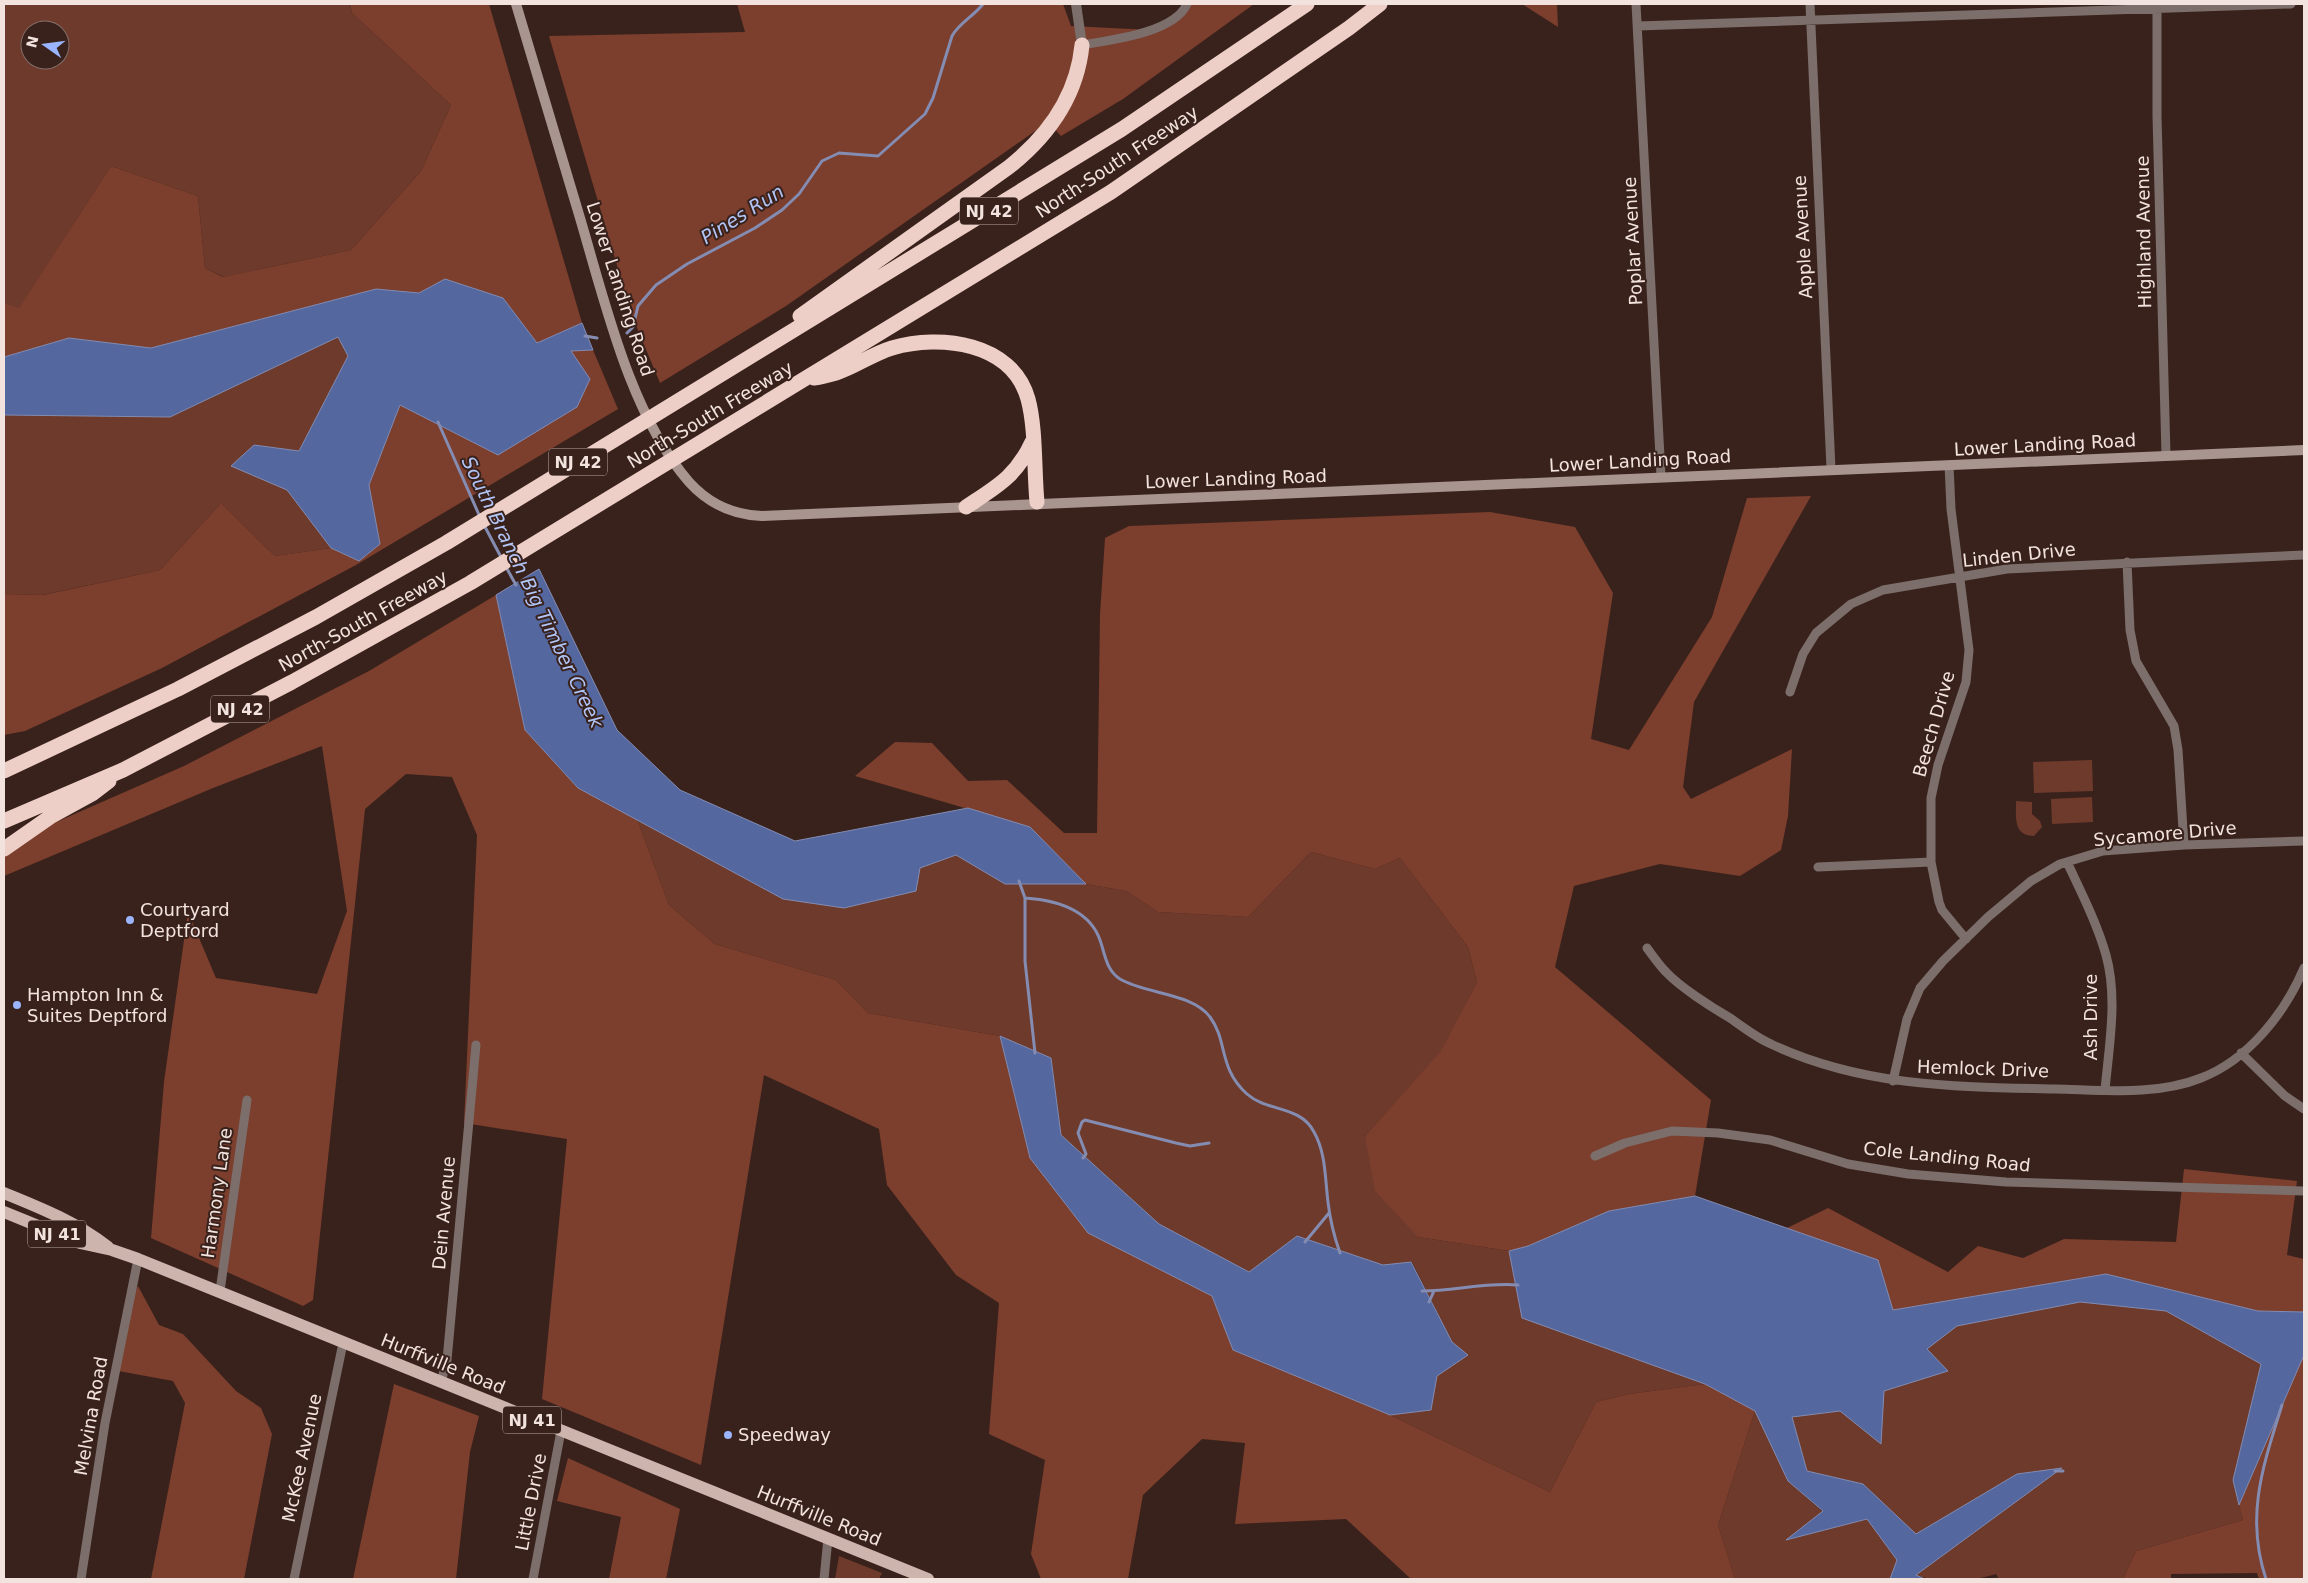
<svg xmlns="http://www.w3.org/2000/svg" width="2308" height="1583" viewBox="0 0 2308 1583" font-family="'DejaVu Sans',sans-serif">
<rect width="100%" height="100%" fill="#39221c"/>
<path fill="#6e3a2c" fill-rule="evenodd" d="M4 4H350L352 13 451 105 421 171 351 250 224 277 205 268 198 196 111 166 19 309 4 303ZM30 30H60V60H30Z
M338 337 348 356 299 451 254 445 331 548 275 556 221 503 160 570 42 595 4 594V415L170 417Z
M2092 760 2093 791 2034 793 2033 762Z
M2092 797 2093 822 2052 824 2051 799Z
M2016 801 2032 802V814L2040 821 2042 827 2034 836C2013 836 2016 817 2016 801Z
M637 819 783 899 919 868 956 855 1005 884H1086L1126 891 1158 912 1248 917 1311 852 1375 869 1400 858 1468 947 1477 982 1442 1051 1365 1136 1418 1237 1509 1251 1523 1318 1705 1384 1629 1394 1596 1402 1550 1492 1390 1415 1431 1410 1437 1376 1452 1342 1412 1262 1383 1265 1297 1236 1249 1272 1159 1224 1061 1135 1051 1058 1000 1036 868 1013 836 980 715 944 669 905Z
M2080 1302 2166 1311 2261 1364 2233 1480 2243 1520 2136 1551 2123 1579H1999L1996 1574C1976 1581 1936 1583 1916 1575L2061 1469 2017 1474 1916 1534 1863 1484 1807 1471 1791 1417 1840 1411 1884 1391 1947 1371 1927 1349 1957 1326Z
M1755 1411 1788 1481 1823 1512 1787 1540 1867 1519 1897 1560 1890 1579H1735L1718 1525Z
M839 1556 882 1573 879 1579H835Z"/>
<path fill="#7c3e2d" d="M350 4H489L582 323 537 343 503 298 445 279 419 293 376 289 151 348 69 338 4 357V303L19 308 111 166 198 196 205 268 223 277 351 250 421 171 451 105 352 13Z
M737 4H1063L1071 26 1151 30 1190 4H1254L1123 99 1061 136 1048 122 786 306 660 383 632 316 549 36 745 32Z
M1522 4H1557L1558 27Z
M593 350 618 409 356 565 162 668 25 731 4 735V594L43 595 160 570 221 503 275 556 331 548 359 561 380 544 369 485 400 405 498 455 571 351Z
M1811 496 1694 702 1683 787 1691 799 1792 749 1788 816 1781 850 1740 876 1660 864 1574 886 1555 967 1711 1100 1695 1196 1609 1211 1528 1246 1509 1251 1418 1237 1375 1191 1365 1136 1441 1051 1477 982 1468 947 1400 858 1375 869 1311 852 1248 917 1158 912 1126 891 1086 884 1030 827 855 776 895 742 932 743 968 781 1007 780 1064 833H1097L1100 614 1105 538 1129 526 1490 512 1575 527 1613 593 1591 739 1629 750 1712 617 1747 498Z
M496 595 525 730 578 788 637 819 669 905 715 944 836 980 868 1013 1000 1036 1030 1158 1088 1233 1212 1296 1233 1350 1390 1415 1550 1492 1596 1402 1629 1394 1705 1384 1755 1411 1718 1525 1735 1579H1411L1346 1519 1235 1524 1245 1443 1202 1439 1143 1495 1128 1579H1041L1031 1554 1045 1460 989 1434 999 1303 956 1275 887 1185 879 1129 764 1075 701 1465 542 1399 567 1139 464 1123 477 835 452 777 406 774 365 809 313 1300 303 1306 151 1238 164 1082 188 912 216 978 317 994 347 911 322 746 213 788 4 876V845L184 766 369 671Z
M2184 1169 2297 1181 2287 1255 2304 1259V1312L2258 1311 2106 1274 1893 1310 1785 1229 1828 1208 1948 1272 1978 1246 2023 1258 2064 1239 2176 1242Z
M138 1286 159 1325 183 1334 236 1391 261 1408 272 1434 244 1579H151L185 1403 173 1381 113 1370 125 1310Z
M2304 1355V1579H2259L2257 1573 2171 1574V1579H2123L2136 1551 2243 1520 2239 1505Z
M394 1384 479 1416 470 1452 456 1579H353Z
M568 1458 680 1509 666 1579H609L621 1517 557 1501Z"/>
<path fill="#54679f" stroke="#848cb2" d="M445 279 503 298 537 343 582 323 593 350 571 351 590 379 577 407 498 455 400 405 369 485 380 544 359 561 331 548 287 490 231 466 254 445 299 451 348 356 338 337 170 417 4 415V357L69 338 151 348 376 289 419 293Z
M539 569 617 730 680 790 795 841 968 808 1030 827 1086 884H1005L956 855 920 868 916 891 844 908 783 899 578 788 525 730 496 595Z
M1000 1036 1051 1058 1061 1135 1159 1224 1249 1272 1297 1236 1383 1265 1411 1262 1452 1342 1468 1355 1437 1376 1431 1410 1390 1415 1233 1350 1212 1296 1088 1233 1030 1158Z
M1695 1196 1878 1260 1893 1310 2106 1274 2258 1311 2304 1312V1355L2239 1505 2233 1480 2261 1364 2166 1311 2080 1302 1957 1326 1927 1349 1948 1371 1884 1391 1881 1444 1840 1411 1792 1417 1807 1471 1863 1484 1916 1534 2017 1474 2062 1468 1916 1575 1925 1579H1890L1897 1560 1867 1519 1786 1540 1823 1511 1788 1481 1755 1411 1705 1384 1522 1318 1509 1251 1528 1246 1609 1211Z"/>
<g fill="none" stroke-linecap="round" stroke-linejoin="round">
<path stroke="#848cb2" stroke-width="3" d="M627 333 633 327 638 306 656 285 687 264 755 228 782 210 799 194 822 161 839 153 878 156 925 114 933 98 952 36C959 23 974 16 983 4
M585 336 597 338
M438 422 480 517
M484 525 502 559
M506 567 516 585
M1019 881 1025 898V961L1035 1053
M1025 898C1054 900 1089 909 1100 940 1105 954 1106 970 1120 979 1145 994 1193 993 1210 1017 1228 1041 1218 1068 1247 1094 1267 1112 1300 1105 1314 1132 1326 1153 1325 1179 1328 1202 1330 1220 1334 1236 1340 1253
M1083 1158 1086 1154 1078 1133 1082 1122 1085 1120 1176 1143 1190 1146 1209 1143
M1305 1242 1329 1213
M1422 1291C1454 1291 1486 1282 1518 1285
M1429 1302 1434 1291
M2055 1471H2063
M2266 1579C2245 1516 2263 1466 2282 1405"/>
<path stroke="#7b6e6b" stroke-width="9" d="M1636 4 1661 476
M1810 4 1831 469
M2157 9V116L2166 455
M1638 26 2291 4
M1082 45C1111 40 1174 33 1187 4
M1949 465 1951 509 1969 650 1966 682 1938 765 1931 798V862L1939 902 1942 910 1966 939
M2127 562 2130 630 2136 661 2174 726 2178 750 2184 845
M1790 692 1803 654 1816 633 1851 604 1883 590 2007 569 2304 555
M2067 862C2081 892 2097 923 2106 955 2118 998 2109 1046 2105 1090
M1818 867 1931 862
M1647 948C1653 956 1659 965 1666 972 1680 987 1711 1007 1730 1018 1743 1027 1757 1038 1771 1044 1862 1087 1958 1087 2055 1089 2103 1090 2156 1096 2201 1078 2248 1060 2285 1013 2304 968
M2241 1053 2285 1096 2304 1109
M1893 1081 1907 1019 1920 988 1943 961 1988 917 2031 881 2060 864 2103 851 2184 845 2304 841
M1595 1156 1625 1143 1672 1131 1718 1133 1770 1140 1848 1164 1908 1174 2006 1182 2304 1191
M220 1291 247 1100
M441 1382 447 1360 476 1045
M81 1579 105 1423 138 1259
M294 1579 343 1343
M533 1579 561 1431
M824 1579 828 1538"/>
<path stroke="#7b6e6b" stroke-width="10" d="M1076 4 1082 45"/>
<path stroke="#a99590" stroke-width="10" d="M516 4C537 75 559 146 580 218 605 302 630 414 689 482 708 503 733 515 762 516 1276 492 1790 471 2304 450"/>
<path stroke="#cdb4ad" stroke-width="12" d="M4 1193C41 1208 76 1222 108 1247
M4 1212 80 1243 112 1250 138 1259 928 1579"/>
<path stroke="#eecfc7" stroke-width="15" d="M800 316 1009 167C1048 136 1077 96 1082 45
M814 378C821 377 829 375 836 373 855 367 872 354 892 348 940 334 1012 342 1028 399 1036 428 1034 472 1037 502
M966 507C996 487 1016 477 1032 442
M4 771 178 689 316 617 446 543 1122 129 1307 4
M4 821 123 770 292 682 470 583 1111 192 1349 28 1380 4
M4 849 50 817 92 794 109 781"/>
</g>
<g fill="#9ab5fd" stroke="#39221c" stroke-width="2">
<circle cx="130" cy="920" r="5"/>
<circle cx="17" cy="1005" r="5"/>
<circle cx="728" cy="1435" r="5"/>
</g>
<g text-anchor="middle" stroke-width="4" stroke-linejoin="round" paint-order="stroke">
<g fill="#39221c" stroke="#bba9a4" stroke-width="1">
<rect x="960" y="197.5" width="58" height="27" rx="4"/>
<rect x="549" y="448.5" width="58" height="27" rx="4"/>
<rect x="211" y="695.5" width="58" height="27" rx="4"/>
<rect x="28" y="1220.5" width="58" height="27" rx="4"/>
<rect x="503" y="1406.5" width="58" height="27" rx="4"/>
</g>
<g font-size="16" font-weight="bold" fill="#f3e3df">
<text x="989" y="217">NJ 42</text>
<text x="578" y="468">NJ 42</text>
<text x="240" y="715">NJ 42</text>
<text x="57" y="1240">NJ 41</text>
<text x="532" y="1426">NJ 41</text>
</g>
<g font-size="18" fill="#f3e3df" stroke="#39221c">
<text transform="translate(1117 162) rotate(-33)" y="6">North-South Freeway</text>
<text transform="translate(2144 232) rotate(-91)" y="6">Highland Avenue</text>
<text transform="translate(1803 237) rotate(-93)" y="6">Apple Avenue</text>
<text transform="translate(1633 241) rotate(-93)" y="6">Poplar Avenue</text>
<text transform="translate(620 289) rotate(72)" y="6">Lower Landing Road</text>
<text transform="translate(710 415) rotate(-31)" y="6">North-South Freeway</text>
<text transform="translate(2045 445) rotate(-3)" y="6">Lower Landing Road</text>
<text transform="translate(1640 461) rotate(-3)" y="6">Lower Landing Road</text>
<text transform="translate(1236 479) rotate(-2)" y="6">Lower Landing Road</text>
<text transform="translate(2019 555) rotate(-6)" y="6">Linden Drive</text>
<text transform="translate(363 621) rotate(-29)" y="6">North-South Freeway</text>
<text transform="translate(1934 724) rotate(-74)" y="6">Beech Drive</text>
<text transform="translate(2165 834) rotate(-5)" y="6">Sycamore Drive</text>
<text transform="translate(2091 1017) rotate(-90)" y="6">Ash Drive</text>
<text transform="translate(1983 1069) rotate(2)" y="6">Hemlock Drive</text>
<text transform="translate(1947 1157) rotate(6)" y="6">Cole Landing Road</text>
<text transform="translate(217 1193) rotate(-82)" y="6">Harmony Lane</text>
<text transform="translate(444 1213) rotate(-85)" y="6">Dein Avenue</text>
<text transform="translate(443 1364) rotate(22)" y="6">Hurffville Road</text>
<text transform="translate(91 1416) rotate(-80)" y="6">Melvina Road</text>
<text transform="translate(302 1458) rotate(-78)" y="6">McKee Avenue</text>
<text transform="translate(531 1502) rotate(-79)" y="6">Little Drive</text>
<text transform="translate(819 1516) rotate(22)" y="6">Hurffville Road</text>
</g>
<g font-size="18" fill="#f3e3df" stroke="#39221c" text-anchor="start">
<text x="140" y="916">Courtyard<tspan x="140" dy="21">Deptford</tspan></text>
<text x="27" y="1001">Hampton Inn &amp;<tspan x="27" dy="21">Suites Deptford</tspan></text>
<text x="738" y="1441">Speedway</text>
</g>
<g font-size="19" font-style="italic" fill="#b2c5f7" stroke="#39221c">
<text transform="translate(742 214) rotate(-32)" y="7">Pines Run</text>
<text transform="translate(533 592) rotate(64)" y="7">South Branch Big Timber Creek</text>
</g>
</g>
<rect width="2308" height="1583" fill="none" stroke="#f3e3df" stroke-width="10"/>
<g transform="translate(45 45) rotate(284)"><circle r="24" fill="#39221c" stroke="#836f6a"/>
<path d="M0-4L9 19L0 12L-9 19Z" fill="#9ab5fd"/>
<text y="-8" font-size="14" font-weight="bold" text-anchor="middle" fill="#f3e3df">N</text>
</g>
</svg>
